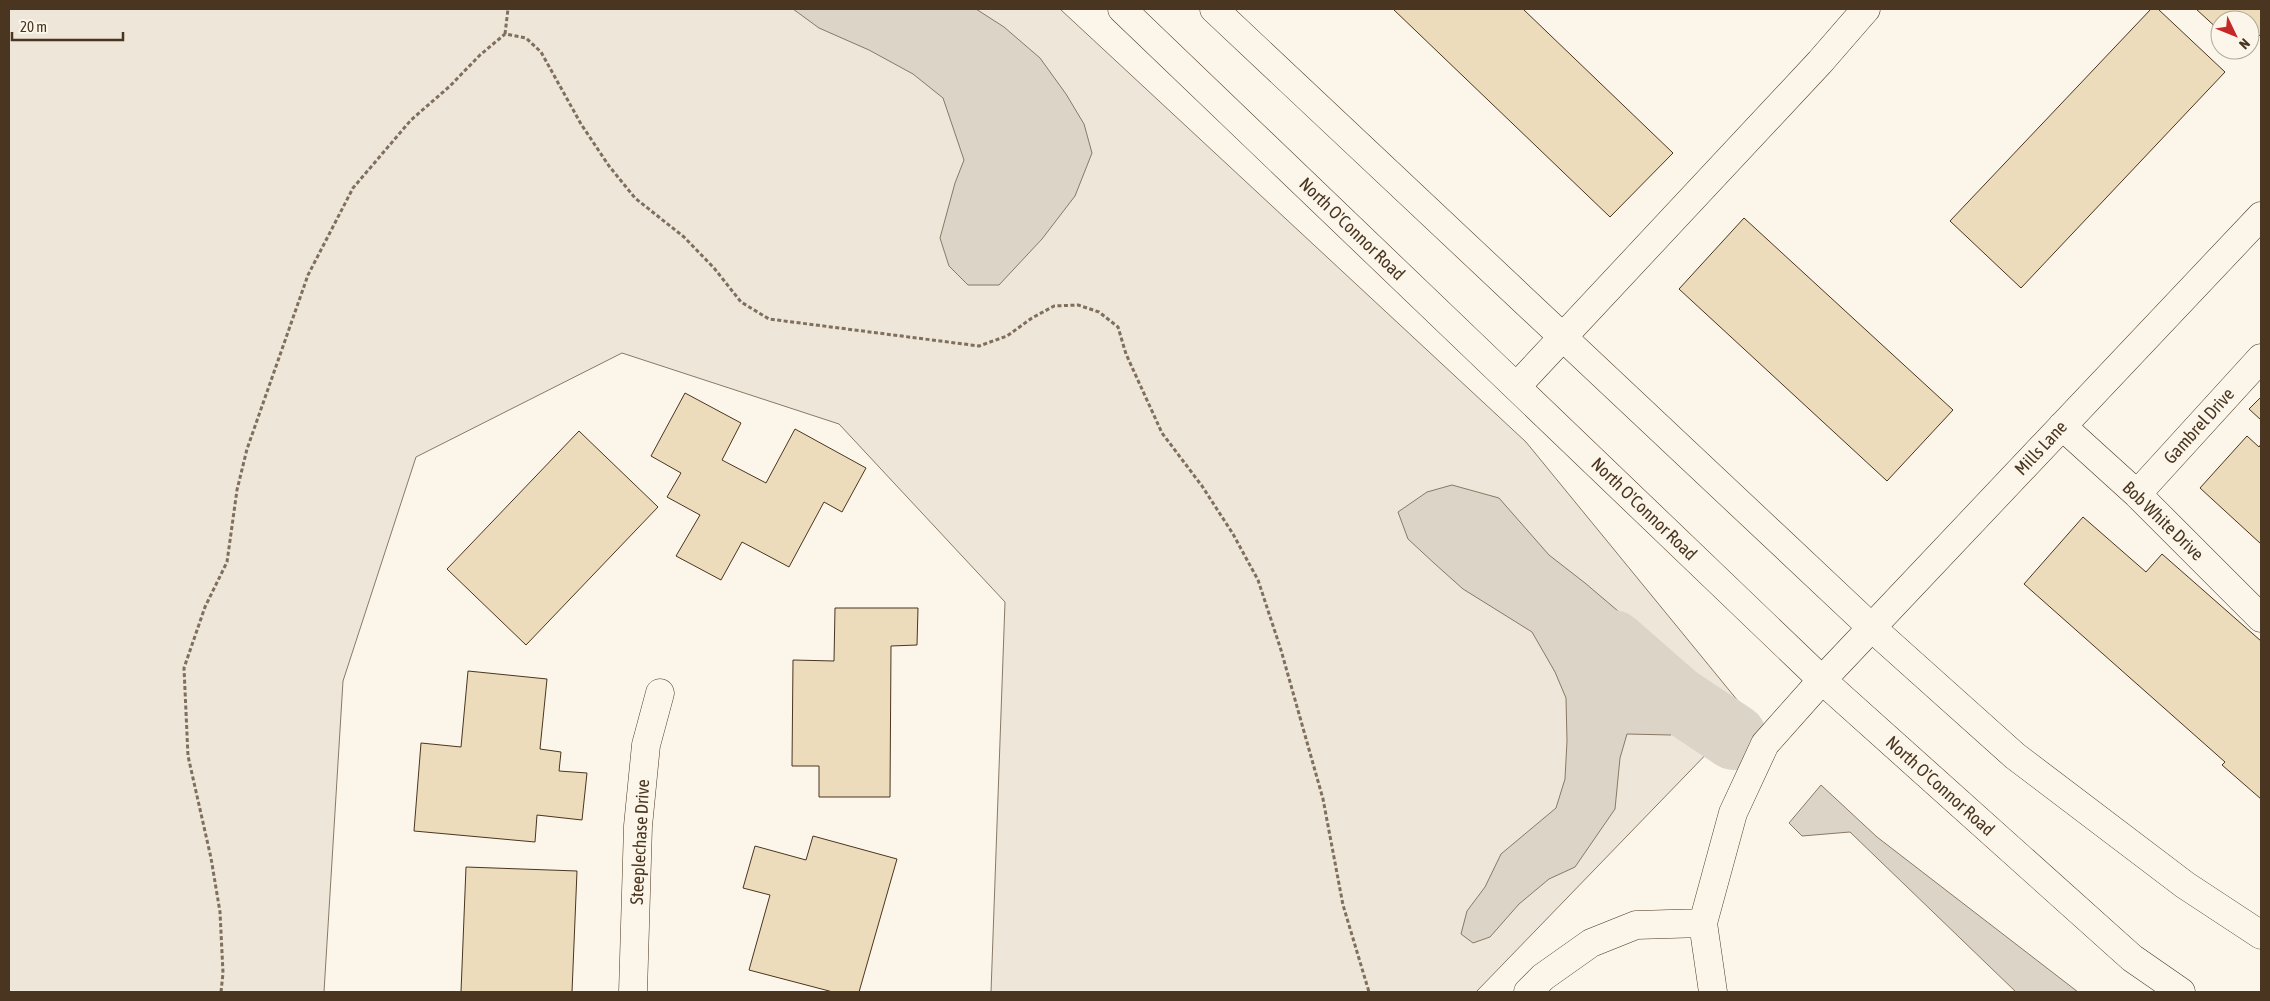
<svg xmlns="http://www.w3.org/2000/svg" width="2270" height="1001" viewBox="0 0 2270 1001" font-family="'Asap Condensed',sans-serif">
<rect width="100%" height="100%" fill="#fbf6e9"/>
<path fill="#ede6d9" stroke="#887966" d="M9 9H1060L1526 442 1747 712 1476 992H991L1005 602 839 424 622 353 416 457 343 681 324 992H9Z"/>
<path fill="#dcd4c6" stroke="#887966" d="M793 9H976L1004 27 1040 58 1066 94 1084 124 1092 153 1075 196 1042 239 999 285H968L949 266 940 238 955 183 964 160 943 98 913 74 869 50 819 28Z
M1452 485 1499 498 1549 555 1585 583 1651 639 1688 691 1671 735 1627 734 1620 758 1615 809 1575 867 1549 879 1519 904 1490 937 1473 943 1461 934 1467 911 1485 887 1501 854 1556 808 1565 779 1567 741 1566 698 1555 672 1532 632 1463 589 1435 564 1408 539 1398 512 1427 492Z
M1821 785 1877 837 2078 992H2016L1850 832 1802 836 1789 823Z"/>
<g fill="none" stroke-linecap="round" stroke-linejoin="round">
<path stroke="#dcd4c6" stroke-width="66" d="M1613 643 1677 699 1734 737"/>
</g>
<path fill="#ecdcbc" stroke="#4a3520" d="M1393 9H1523L1673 153 1610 217Z
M2151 9H2158L2225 72 2021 288 1950 221Z
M2196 9H2261V34L2250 45V20H2220V31Z
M1744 218 1953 410 1887 481 1679 289Z
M685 393 741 423 722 460 766 483 795 429 866 468 842 512 824 502 789 567 742 542 721 580 676 556 700 515 667 497 681 473 651 456Z
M2261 397V420L2249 409Z
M579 431 658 507 526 645 447 569Z
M2247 436 2259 447 2261 444V544L2200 488Z
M2083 517 2146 572 2162 554 2261 641V799L2222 765 2225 762 2024 584Z
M835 608H918L917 645 891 646 890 797H819V766H792L793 660 834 661Z
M468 671 547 679 540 749 561 752 559 771 587 773 582 820 537 815 535 842 414 831 421 743 461 747Z
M813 836 897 859 859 992H833L749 970 770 895 743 888 755 846 806 860Z
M466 867 577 871 572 992H461Z"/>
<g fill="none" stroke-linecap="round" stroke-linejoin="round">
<g stroke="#4a3520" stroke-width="29">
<path id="minor" d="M1517 386 1820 62 1866 9
M2062 426 2137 494 2261 618
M2137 494 2261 358
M633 992 638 826 646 745 660 693
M1528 992 1543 977 1591 943 1636 925 1703 923
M1713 992 1703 923 1733 813 1765 744 1822 680 2261 216"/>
</g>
<g stroke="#4a3520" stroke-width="29">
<path id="major" d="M1122 9 1822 680 2132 958 2181 992
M1214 9 1871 627 2015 756 2185 885 2261 935"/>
</g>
<path stroke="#7f6f5c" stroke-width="3" stroke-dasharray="4 2.5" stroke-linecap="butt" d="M505 34 508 9
M221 992 223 973 220 912 211 858 188 756 184 668 205 607 227 562 237 490 247 449 308 275 353 188 411 120 450 86 480 55 505 34 526 38 541 52 581 124 609 166 635 198 684 237 714 268 741 302 769 319 979 346 1007 336 1032 318 1054 306 1078 305 1099 312 1118 327 1126 354 1162 433 1202 486 1233 534 1258 580 1281 650 1323 799 1343 905 1369 992"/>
<use href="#minor" stroke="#fbf6e9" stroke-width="28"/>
<use href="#major" stroke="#fbf6e9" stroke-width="28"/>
</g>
<g text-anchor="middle" stroke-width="4" stroke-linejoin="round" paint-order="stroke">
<g font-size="18" fill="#4a3520" stroke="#fbf6e9">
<text transform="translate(1352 229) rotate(44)" y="6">North O'Connor Road</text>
<text transform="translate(2199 426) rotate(-48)" y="6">Gambrel Drive</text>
<text transform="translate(2041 448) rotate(-47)" y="6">Mills Lane</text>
<text transform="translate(1644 509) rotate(44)" y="6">North O'Connor Road</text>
<text transform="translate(2163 521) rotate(44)" y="6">Bob White Drive</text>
<text transform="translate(1940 786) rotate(42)" y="6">North O'Connor Road</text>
<text transform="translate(640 842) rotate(-87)" y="6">Steeplechase Drive</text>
</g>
</g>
<rect width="2270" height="1001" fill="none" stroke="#4a3520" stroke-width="20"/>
<g transform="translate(2235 35) rotate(133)"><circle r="24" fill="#fbf6e9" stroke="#b4a999"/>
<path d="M0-4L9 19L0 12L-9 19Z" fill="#c62828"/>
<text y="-8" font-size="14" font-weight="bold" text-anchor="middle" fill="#4a3520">N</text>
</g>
<path d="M12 32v8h111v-8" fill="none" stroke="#4a3520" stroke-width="2.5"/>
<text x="20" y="32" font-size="15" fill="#4a3520" stroke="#fbf6e9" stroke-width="4" paint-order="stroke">20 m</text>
</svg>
